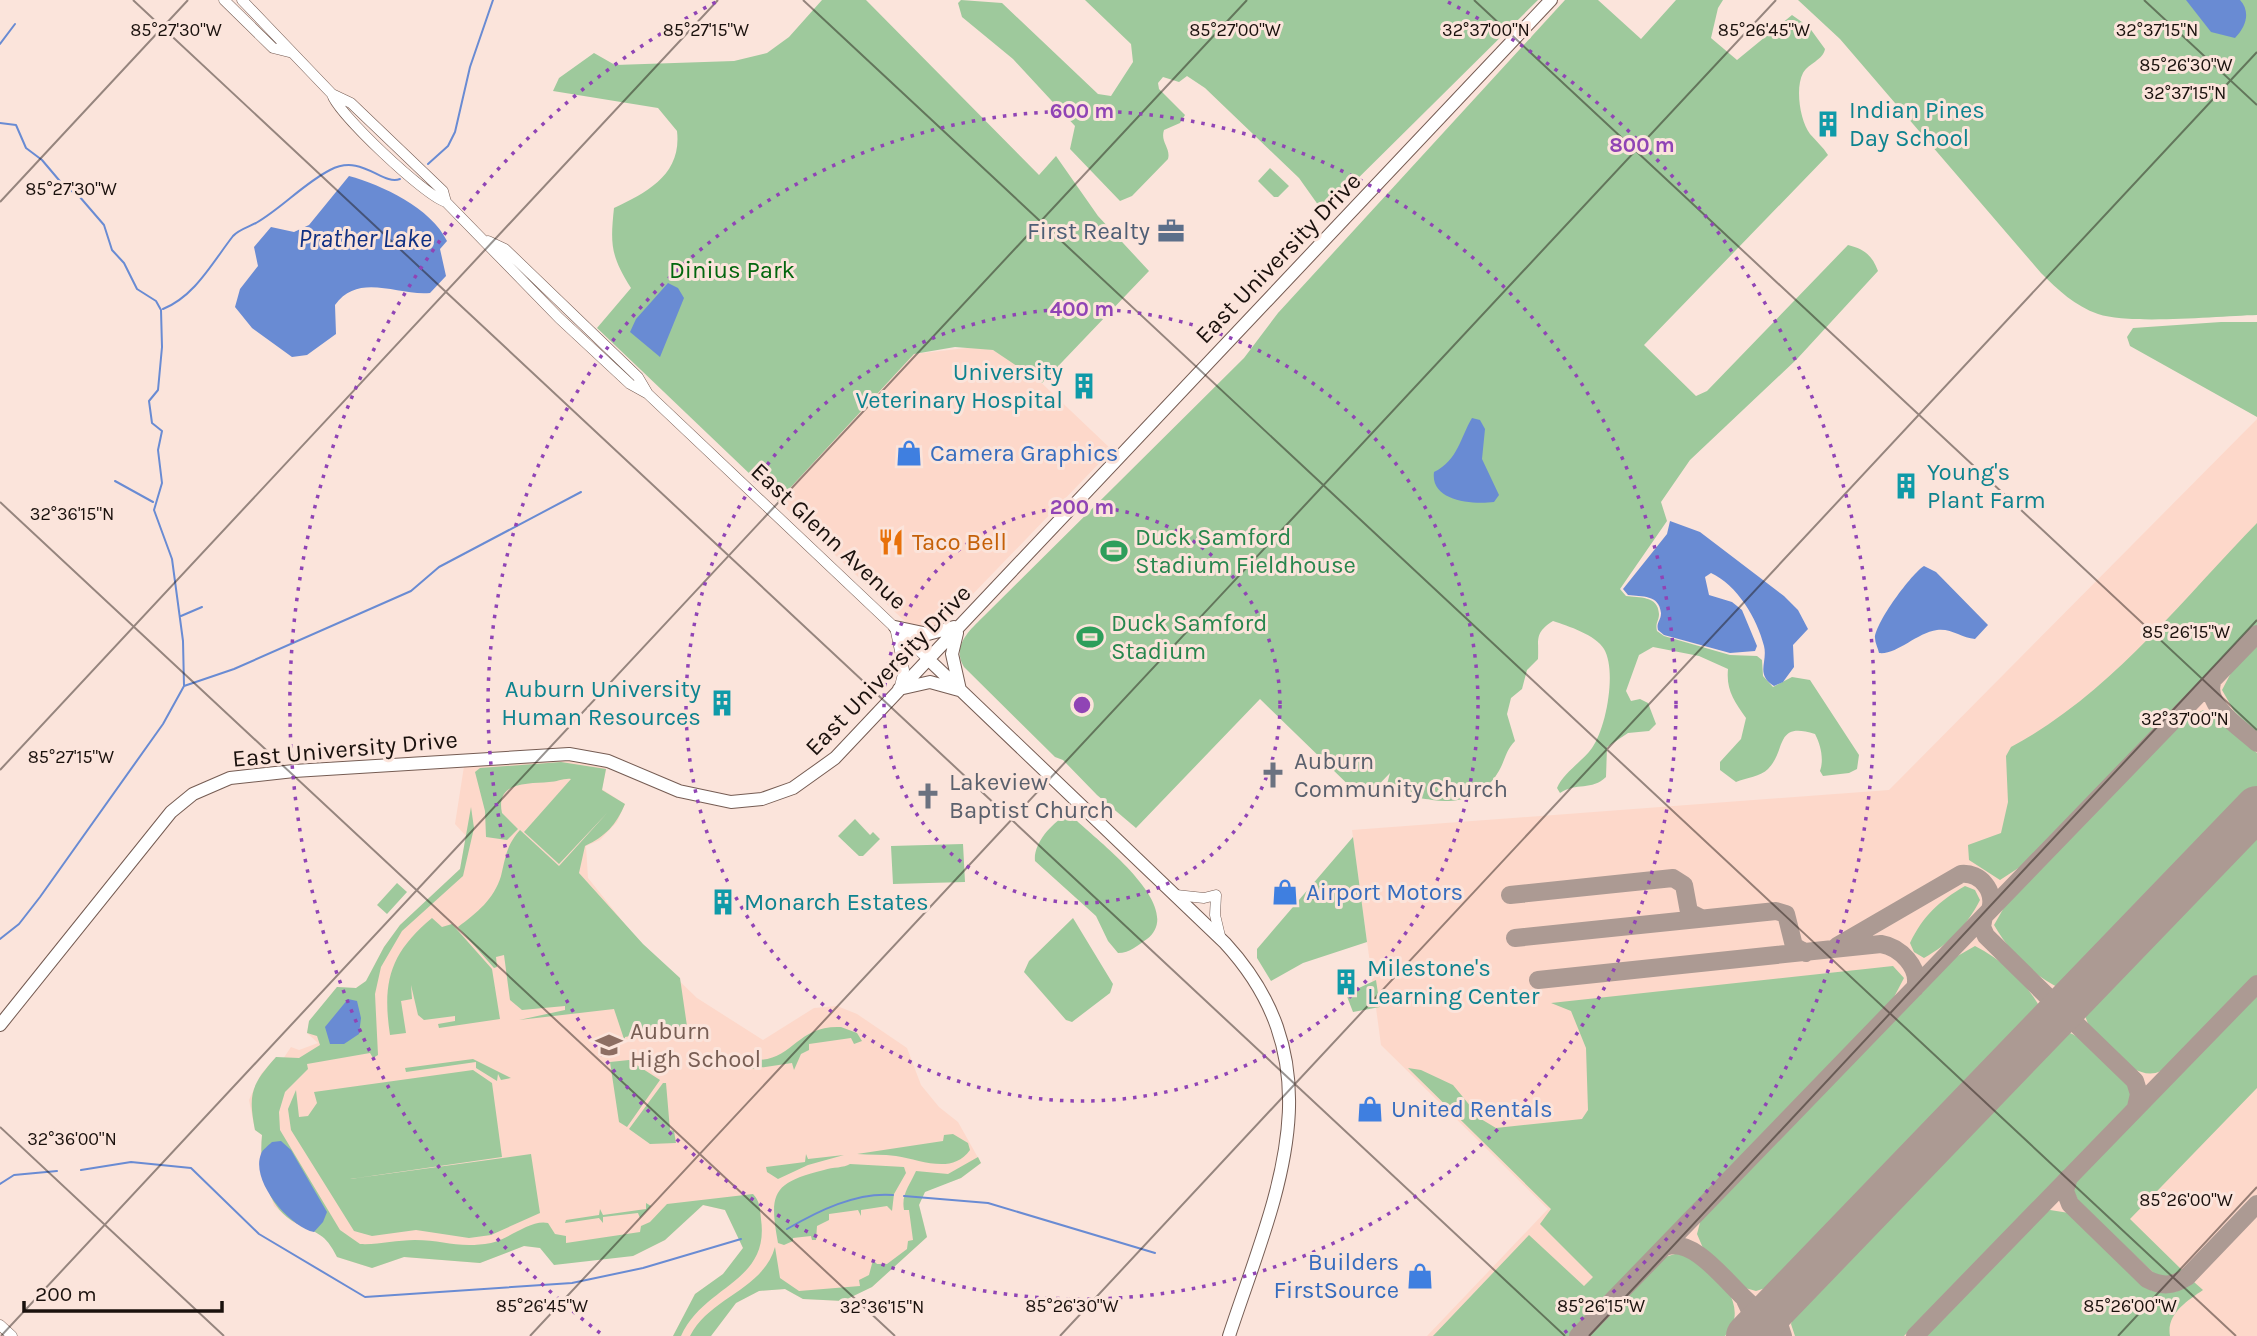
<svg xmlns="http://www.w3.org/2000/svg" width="2257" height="1336" viewBox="0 0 2257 1336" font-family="Karla,sans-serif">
<rect width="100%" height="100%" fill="#fbe4db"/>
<path fill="#fdd8ca" d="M975 347 993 350 1029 371 1112 450 944 624 913 629 778 501 914 354Z
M2257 419V1336H1427L1548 1209 1381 1045 1352 830 1889 790Z
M553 753 608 761 602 789 625 804 617 822 600 840 586 846 588 878 640 943 697 998 763 1040 814 1008 837 1006 857 1014 907 1048 921 1085 939 1107 958 1122 981 1163 961 1178 925 1191 919 1205 927 1237 872 1287 843 1301 803 1299 785 1289 759 1291 736 1303 711 1336H673L695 1294 723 1274 743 1248 725 1210 703 1205 665 1240 633 1256 524 1246 480 1263 404 1257 372 1268 337 1257 330 1243 318 1231 294 1223 274 1206 260 1161 262 1135 255 1130 249 1100 261 1074 276 1057 283 1059 291 1047 299 1050 318 1043 307 1033 309 1022 337 987 356 988 366 981 384 947 400 925 460 869 466 836 455 824 465 760Z"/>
<path fill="#9ec99c" d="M822 0H866L1039 175 1056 156 1098 216 1149 271 1042 383 993 350 955 347 914 354 778 501 597 328 631 288C611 256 610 245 614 208 648 192 682 174 677 131L658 108 553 91 559 78 594 53 615 65 734 61 767 53 789 37Z
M961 0 1002 3 1098 94 1111 96 1133 62 1131 44 1085 0H1538L1332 204 1321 209 1299 178 1205 88 1187 76 1179 82 1163 77 1158 83 1159 89 1185 115 1180 123 1164 130C1160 142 1171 148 1168 159L1132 196 1120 201 1070 149 1075 126 1013 59 962 17 958 3Z
M1565 0H1598L1641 39 1676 0H1723L1718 8 1711 38 1737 60 1792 15 1809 27 1825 49C1823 60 1809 63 1803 73 1795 88 1800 121 1810 134 1816 141 1823 147 1828 155L1644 345 1696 396 1707 391 1848 245C1864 249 1872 255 1878 271L1797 359 1690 460 1661 502 1667 521 1620 589 1626 596C1639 598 1658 595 1659 614 1659 621 1655 623 1657 631L1664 636 1730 655 1757 656 1762 660 1763 676 1773 687 1792 677 1810 680 1859 755 1857 769 1849 773 1823 776 1820 771C1824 760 1821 745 1815 734 1774 721 1787 750 1768 769 1761 776 1746 778 1736 782L1720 770V762L1741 739 1746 718C1734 701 1726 690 1728 669L1699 656 1653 647 1639 655 1626 691 1631 701 1640 699 1648 703 1656 724 1649 731 1628 733 1607 747 1606 777C1592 791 1576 782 1560 793L1557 788C1563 773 1582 762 1592 748 1606 729 1617 671 1604 649 1596 635 1568 626 1553 621 1534 633 1539 639 1538 659L1527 670 1522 689 1511 698 1507 714 1515 741C1505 751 1505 762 1497 774 1483 797 1457 804 1432 800 1414 796 1401 802 1386 788L1390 773 1364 800 1260 699 1136 828 1097 795 1063 760 1055 757 964 667C951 646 970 630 984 616L1244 358 1278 313Z
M1798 0H2257V315C2218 316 2131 325 2098 314 2075 306 2058 290 2041 273L1840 39Z
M1270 168 1289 186 1278 197H1274L1258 181Z
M2221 322H2257V417L2130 346 2127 337 2133 328Z
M2257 523V626L2061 829 2020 867 2000 880 1969 860 1968 845 2001 833 2008 802 2006 756 2011 747C2110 694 2179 603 2257 523Z
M2257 642V733L2234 711 2222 690 2233 669Z
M2203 710 2224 721 2257 753V786L2061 989C2031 974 2011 954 1994 925L2006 904 2142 760 2181 723Z
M561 762 606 769 602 790 625 804C616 825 606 836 585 846L579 873 643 944 680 978 687 1026 625 1037V1042L614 1009 519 1020 565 1010V1006L522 1010 510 1000 504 955 496 957 497 967 494 968 458 927C477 913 494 899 501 876 506 856 506 846 520 830L559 866 608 812 559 864 524 832 571 779C564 778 557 782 549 782 528 784 495 781 502 813L518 829 507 840 486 837 485 811 475 772 480 768Z
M471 807 474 828 463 876 402 931 381 967 375 994 378 1055 373 1058 370 1053 307 1064 308 1069 285 1092 279 1112 280 1130 340 1230 360 1244C378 1245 396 1240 415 1240 444 1240 458 1249 491 1243 509 1239 531 1219 548 1223L555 1234 566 1236V1243L640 1232 641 1226 650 1222 667 1204 753 1194C760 1201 760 1210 761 1219 770 1283 705 1284 681 1336H673L695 1294 723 1274 743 1248 725 1210 703 1205 665 1240 633 1256 554 1265 540 1248 524 1246 480 1263 404 1257 372 1268 337 1257C325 1233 318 1234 296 1223 265 1207 259 1166 262 1135L255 1130C248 1094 251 1085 276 1057L299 1058 320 1045 317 1036 307 1033 309 1021 337 987 356 988 366 981 384 947 400 925 460 869Z
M1065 816 1077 821C1099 842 1187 908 1147 939 1138 945 1130 953 1118 953L1108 941 1096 916 1035 861C1033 844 1051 824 1065 816Z
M855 819 870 835 873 832 880 839 863 856H859L838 836Z
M2257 829V975L2161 1071C2134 1084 2107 1043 2089 1026L2085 1016 2086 1006Z
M1353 837 1367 942 1303 963 1271 981 1257 958V949Z
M963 844 965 882 893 884 891 846Z
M397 883 407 892 387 914 377 905Z
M1965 886 1975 890 1980 900C1966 927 1950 943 1924 958L1914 952 1910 943C1923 916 1939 901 1965 886Z
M432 918 442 927 452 924 492 969 500 1019 439 1028 438 1024 455 1021V1016L424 1020 418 1015 411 985 412 999 401 1001 406 1033 390 1035C382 982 390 953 432 918Z
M1073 918 1113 984 1110 993 1072 1022 1066 1020 1024 972 1029 961Z
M1975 946C2004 961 2025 981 2041 1009L1775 1285 1756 1291 1738 1286 1706 1255 1697 1234 1702 1215 1915 994 1954 958Z
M1893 966 1904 978 1893 999 1570 1336H1433L1529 1235 1584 1286 1593 1277 1540 1224 1551 1209 1408 1068 1421 1070 1453 1085 1481 1119 1496 1128 1582 1119 1588 1110 1586 1048 1571 1011 1551 1003Z
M1376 980 1380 1007 1353 1012 1346 994Z
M2257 993V1088L2130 1219 2183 1271 2175 1277H2158L2079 1203 2074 1191 2077 1178Z
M841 1027 857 1033 862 1041 854 1044 851 1038 809 1044V1050L801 1054 794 1070 792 1063 751 1069 757 1060C793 1060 797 1025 841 1027Z
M2069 1033C2081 1035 2126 1077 2130 1089 2132 1095 2130 1099 2128 1105L1904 1336H1795L1791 1324 1798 1304 2058 1034Z
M473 1059 511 1078 501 1080 498 1074 497 1081 476 1068V1062L406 1072 405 1068Z
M629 1060 660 1080 627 1127 619 1122 610 1062Z
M473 1070 492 1083 502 1157 350 1179 531 1154 540 1213 491 1235 469 1238 416 1230 372 1236 354 1231 291 1130 288 1109 296 1090 299 1117 308 1116 317 1103 314 1092Z
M663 1083H666L670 1130 674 1131 676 1143 650 1144 629 1129Z
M953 1134 968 1143 970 1150C952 1175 922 1160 896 1156 883 1154 870 1155 857 1154L943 1141 944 1135Z
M806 1154 808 1159 844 1155 808 1165 778 1179 767 1172 766 1167 805 1162Z
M978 1157 981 1163 961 1178 925 1192 919 1205 927 1237 872 1287 843 1301 803 1299 785 1289 759 1291 736 1303 711 1336H690C710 1297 763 1290 775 1247L780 1278 799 1291 860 1286 859 1280 869 1275 873 1260 877 1264H887L907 1249 908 1241 913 1240 909 1210H904C901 1194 910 1185 916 1171L948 1174Z
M850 1164 904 1167 906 1173 894 1194 892 1211 887 1206 861 1210V1216L858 1210 829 1214V1220L817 1226 816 1240H812L811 1236 793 1238V1241L784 1245 778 1243C769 1193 772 1183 824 1170 833 1167 844 1168 850 1164Z
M646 1203 651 1206 640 1218 638 1213 603 1217V1223L599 1218 565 1223 566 1220 599 1215 600 1209 603 1215 646 1209Z
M2050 1210 2069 1213 2152 1291 2175 1292 2194 1282 2203 1290C2187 1301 2166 1314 2170 1336H1925L2044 1212Z
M1678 1253C1709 1259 1755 1305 1725 1336H1585L1659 1259Z"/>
<path fill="#698bd3" d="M2186 0H2240C2251 12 2246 27 2235 38L2211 32Z
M349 176C382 185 431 208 447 241L440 249 446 276 430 293C397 296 359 272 335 305L336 334 307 355 292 357 252 328 235 307 240 289 258 266 254 247 271 227 294 232 309 225Z
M668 283 678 288 684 298 660 357 630 332 636 319Z
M1472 418 1480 420 1485 429 1482 459 1499 495 1494 502C1472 505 1430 501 1434 472 1458 460 1460 438 1472 418Z
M1670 521 1700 532 1784 596 1798 610 1808 629 1793 645 1794 667 1783 682 1774 686C1755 674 1768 662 1764 646 1757 618 1737 585 1711 573L1705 577 1709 595 1732 602 1742 610 1757 646 1755 651 1730 653 1664 635 1658 630C1656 622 1661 621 1661 613 1659 594 1642 597 1628 595L1623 589 1667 534Z
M1924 566 1936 572 1988 625 1975 639C1962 638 1951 628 1937 630 1916 633 1897 655 1879 653 1878 648 1875 643 1875 638 1875 623 1912 573 1924 566Z
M348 999 357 1001 361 1018 359 1034 344 1044H330L325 1027Z
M281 1141 291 1150 327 1212 323 1222 314 1232C290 1227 250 1181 261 1154 262 1150 269 1145 272 1142Z"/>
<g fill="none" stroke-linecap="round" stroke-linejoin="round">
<path stroke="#698bd3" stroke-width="2" d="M0 44 15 24
M0 123 16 125 26 148 42 160 64 186 79 196 104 225 112 250 124 263 137 289 156 301 161 310 162 347 158 390 149 401 152 423 162 431 158 450 162 483 154 510 172 559 183 641 184 686
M428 164 448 146 455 132 470 67 493 0
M163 309C195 296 212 263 233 236 238 230 248 227 256 223 282 208 303 184 330 170 362 153 382 186 400 179
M115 481 153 502
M181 616 202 607
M0 939 19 924 40 897 163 724 184 686 234 669 411 591 439 567 581 492
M81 1170 131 1162 191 1168 259 1234 365 1297 572 1283 643 1268 741 1239
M0 1184 14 1175 57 1171
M904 1196 988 1203 1155 1253
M787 1229C818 1211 856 1192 893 1195"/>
<path stroke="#ac9a93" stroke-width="18" d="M2213 680C2202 704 2241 728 2257 743
M1510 895 1673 878 1684 885 1689 912 1701 918
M1984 916 1982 927 1986 936 2049 998 2053 1011 2049 1024
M1515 938 1776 911 1786 914 1794 946 1806 953
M1837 946 1961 874C1980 872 1996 891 1990 910
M1538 980 1881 944C1900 947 1921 968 1915 988
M2075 1023 2072 1008 2078 994
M2049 1024 2062 1020 2075 1023 2135 1081 2139 1094 2136 1107
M2069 1177 2065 1191 2070 1204 2147 1279C2162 1287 2173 1286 2187 1277L2257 1204
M1665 1247C1695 1235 1730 1288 1753 1306L1763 1308 1783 1300
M1745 1300 1753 1317 1748 1336
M1783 1300 1778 1321 1783 1336
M1578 1336 2257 634
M1915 1336 2257 984"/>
<path stroke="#ac9a93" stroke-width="44" d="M1748 1336 2257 808"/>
<g stroke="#755c53" stroke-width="11">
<path id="minor" d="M224 0 273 48 289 52
M242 0 332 94 351 103 443 191 446 202
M332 94C336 112 426 197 446 202L559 318 630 384 648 394 928 659
M488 241 505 249 638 377 648 394
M895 627 904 670 899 690
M1176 895 1204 898 1216 895 1215 915 1220 936
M0 1325 12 1336"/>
</g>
<g stroke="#755c53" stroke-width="14">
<path id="major" d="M895 627 928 634 954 627
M957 633 952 654 960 690
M928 659 1225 943C1340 1068 1274 1199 1229 1336
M899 689 930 682 959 690
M0 1025 171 812 193 794 230 778 294 771 569 754 608 761 679 791 731 802 762 799 793 788 835 758 1551 0"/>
</g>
<use href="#minor" stroke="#fff" stroke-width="10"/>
<use href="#major" stroke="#fff" stroke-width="12"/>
</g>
<path fill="none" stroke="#1a110d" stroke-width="2" stroke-opacity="0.45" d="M133 0 1565 1336M803 0 2236 1336M1474 0 2257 730M2144 0 2257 105M0 202 188 0M0 502 895 1336M0 770 718 0M0 1127 224 1336M1 1336 1247 0M530 1336 1776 0M1060 1336 2257 52M1589 1336 2257 620M2118 1336 2257 1187"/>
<g fill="none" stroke="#9044b5" stroke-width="3.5" stroke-dasharray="3.5 7">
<circle cx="1082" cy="705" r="198"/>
<circle cx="1082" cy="705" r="396"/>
<circle cx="1082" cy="705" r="594"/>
<path d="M600 1333A792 792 0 0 1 716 2M1448 2A792 792 0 0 1 1564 1333"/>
</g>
<defs>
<g id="building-bare" transform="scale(2.1)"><path d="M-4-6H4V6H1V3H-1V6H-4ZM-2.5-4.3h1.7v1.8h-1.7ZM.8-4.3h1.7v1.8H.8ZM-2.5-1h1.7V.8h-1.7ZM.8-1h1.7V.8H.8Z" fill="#0f9aa8" stroke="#fbe4db" stroke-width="2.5" paint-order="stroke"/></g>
<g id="office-bare" transform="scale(2.1)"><path d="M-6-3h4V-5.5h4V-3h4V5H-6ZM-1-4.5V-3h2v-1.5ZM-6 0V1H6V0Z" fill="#5c6f8a" stroke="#fbe4db" stroke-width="2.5" paint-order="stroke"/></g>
<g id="shop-bare" transform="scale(2.1)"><path d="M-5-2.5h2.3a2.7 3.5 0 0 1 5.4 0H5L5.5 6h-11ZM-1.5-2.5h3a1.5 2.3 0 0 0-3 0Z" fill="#3f7fe0" stroke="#fbe4db" stroke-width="2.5" paint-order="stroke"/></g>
<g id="restaurant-bare" transform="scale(2.1)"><path d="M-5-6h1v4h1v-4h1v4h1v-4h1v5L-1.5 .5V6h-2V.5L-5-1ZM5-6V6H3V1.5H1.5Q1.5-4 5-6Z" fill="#e8710a" stroke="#fbe4db" stroke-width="2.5" paint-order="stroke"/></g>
<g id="stadium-bare" transform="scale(2.1)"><path d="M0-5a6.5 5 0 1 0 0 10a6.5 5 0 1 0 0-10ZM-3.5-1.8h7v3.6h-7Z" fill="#2e9e5b" stroke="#fbe4db" stroke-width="2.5" paint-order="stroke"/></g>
<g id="church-bare" transform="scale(2.1)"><path d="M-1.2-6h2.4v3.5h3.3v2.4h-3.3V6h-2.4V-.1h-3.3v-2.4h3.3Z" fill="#6b7280" stroke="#fbe4db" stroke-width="2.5" paint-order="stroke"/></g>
<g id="school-bare" transform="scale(2.1)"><path d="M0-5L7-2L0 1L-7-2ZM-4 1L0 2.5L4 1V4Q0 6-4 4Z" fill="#8d6e63" stroke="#fbe4db" stroke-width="2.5" paint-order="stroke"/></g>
</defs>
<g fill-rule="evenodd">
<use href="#building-bare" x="1828" y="124"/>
<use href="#office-bare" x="1171" y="231"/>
<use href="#building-bare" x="1084" y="386"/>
<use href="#shop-bare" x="909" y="453"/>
<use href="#building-bare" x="1906" y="486"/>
<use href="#restaurant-bare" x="891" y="542"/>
<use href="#stadium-bare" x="1114" y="551"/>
<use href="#stadium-bare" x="1090" y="637"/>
<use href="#building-bare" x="722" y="703"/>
<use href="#church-bare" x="1273" y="775"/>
<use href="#church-bare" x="928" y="796"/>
<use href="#shop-bare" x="1285" y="892"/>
<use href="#building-bare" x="723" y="902"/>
<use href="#building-bare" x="1346" y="982"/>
<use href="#school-bare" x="609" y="1045"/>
<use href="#shop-bare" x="1370" y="1109"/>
<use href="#shop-bare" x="1420" y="1276"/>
</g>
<g text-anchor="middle" stroke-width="6" stroke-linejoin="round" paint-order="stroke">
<g font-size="24" fill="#0d838f" stroke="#fbe4db" text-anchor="start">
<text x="1849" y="118">Indian Pines<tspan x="1849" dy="28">Day School</tspan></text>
<text x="1063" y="380" text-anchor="end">University<tspan x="1063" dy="28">Veterinary Hospital</tspan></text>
<text x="1927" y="480">Young's<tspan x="1927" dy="28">Plant Farm</tspan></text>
<text x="701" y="697" text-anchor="end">Auburn University<tspan x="701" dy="28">Human Resources</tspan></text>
<text x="744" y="910">Monarch Estates</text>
<text x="1367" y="976">Milestone's<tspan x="1367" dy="28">Learning Center</tspan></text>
</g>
<g font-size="24" fill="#4e5e75" stroke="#fbe4db" text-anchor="end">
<text x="1150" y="239">First Realty</text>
</g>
<g font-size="24" fill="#1a110d" stroke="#fbe4db">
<text transform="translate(1278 258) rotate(-46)" y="8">East University Drive</text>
<text transform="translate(829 536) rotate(43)" y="8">East Glenn Avenue</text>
<text transform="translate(888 670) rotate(-46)" y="8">East University Drive</text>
<text transform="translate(345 749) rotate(-5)" y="8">East University Drive</text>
</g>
<g font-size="24" fill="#03660e" stroke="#fbe4db">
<text x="732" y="278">Dinius Park</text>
</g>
<g font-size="24" fill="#366cbe" stroke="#fbe4db" text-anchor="start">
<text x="930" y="461">Camera Graphics</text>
<text x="1306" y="900">Airport Motors</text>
<text x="1391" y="1117">United Rentals</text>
<text x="1399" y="1270" text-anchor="end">Builders<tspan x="1399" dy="28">FirstSource</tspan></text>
</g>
<g font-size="24" fill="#27864d" stroke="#fbe4db" text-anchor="start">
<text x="1135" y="545">Duck Samford<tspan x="1135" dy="28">Stadium Fieldhouse</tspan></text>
<text x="1111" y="631">Duck Samford<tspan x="1111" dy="28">Stadium</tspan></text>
</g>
<g font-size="24" fill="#c56008" stroke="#fbe4db" text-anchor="start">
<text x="912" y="550">Taco Bell</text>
</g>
<g font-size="24" fill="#5b616d" stroke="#fbe4db" text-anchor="start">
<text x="1294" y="769">Auburn<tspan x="1294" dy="28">Community Church</tspan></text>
<text x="949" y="790">Lakeview<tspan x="949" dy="28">Baptist Church</tspan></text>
</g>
<g font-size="24" fill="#785e54" stroke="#fbe4db" text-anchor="start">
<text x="630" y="1039">Auburn<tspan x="630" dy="28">High School</tspan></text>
</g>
<g font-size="26" font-style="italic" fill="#0f2f82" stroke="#fbe4db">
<text x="365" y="247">Prather Lake</text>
</g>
</g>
<g font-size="18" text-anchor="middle" fill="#1a110d" stroke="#fbe4db" stroke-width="6" stroke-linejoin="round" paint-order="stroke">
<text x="1486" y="36">32°37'00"N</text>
<text x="2157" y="36">32°37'15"N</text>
<text x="176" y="36">85°27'30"W</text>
<text x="706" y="36">85°27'15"W</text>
<text x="1235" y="36">85°27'00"W</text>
<text x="1764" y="36">85°26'45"W</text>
<text x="2186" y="71">85°26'30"W</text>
<text x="2185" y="99">32°37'15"N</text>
<text x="71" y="195">85°27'30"W</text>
<text x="72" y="520">32°36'15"N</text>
<text x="2186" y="638">85°26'15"W</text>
<text x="2185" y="725">32°37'00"N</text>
<text x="71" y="763">85°27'15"W</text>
<text x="72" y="1145">32°36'00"N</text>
<text x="2186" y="1206">85°26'00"W</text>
<text x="542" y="1312">85°26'45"W</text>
<text x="1072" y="1312">85°26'30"W</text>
<text x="1601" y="1312">85°26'15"W</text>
<text x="2130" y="1312">85°26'00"W</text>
<text x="882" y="1313">32°36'15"N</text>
</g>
<circle cx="1082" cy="705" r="10" fill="#9044b5" stroke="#fbe4db" stroke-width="3.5"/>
<g font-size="21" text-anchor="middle" font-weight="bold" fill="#9044b5" stroke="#fbe4db" stroke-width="6" stroke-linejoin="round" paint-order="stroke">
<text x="1082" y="118">600 m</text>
<text x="1642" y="152">800 m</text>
<text x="1082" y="316">400 m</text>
<text x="1082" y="514">200 m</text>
</g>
<path d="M24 1301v10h198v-10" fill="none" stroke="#1a110d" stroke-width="3.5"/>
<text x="35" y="1301" font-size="21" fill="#1a110d" stroke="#fbe4db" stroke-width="5" paint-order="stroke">200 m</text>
</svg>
